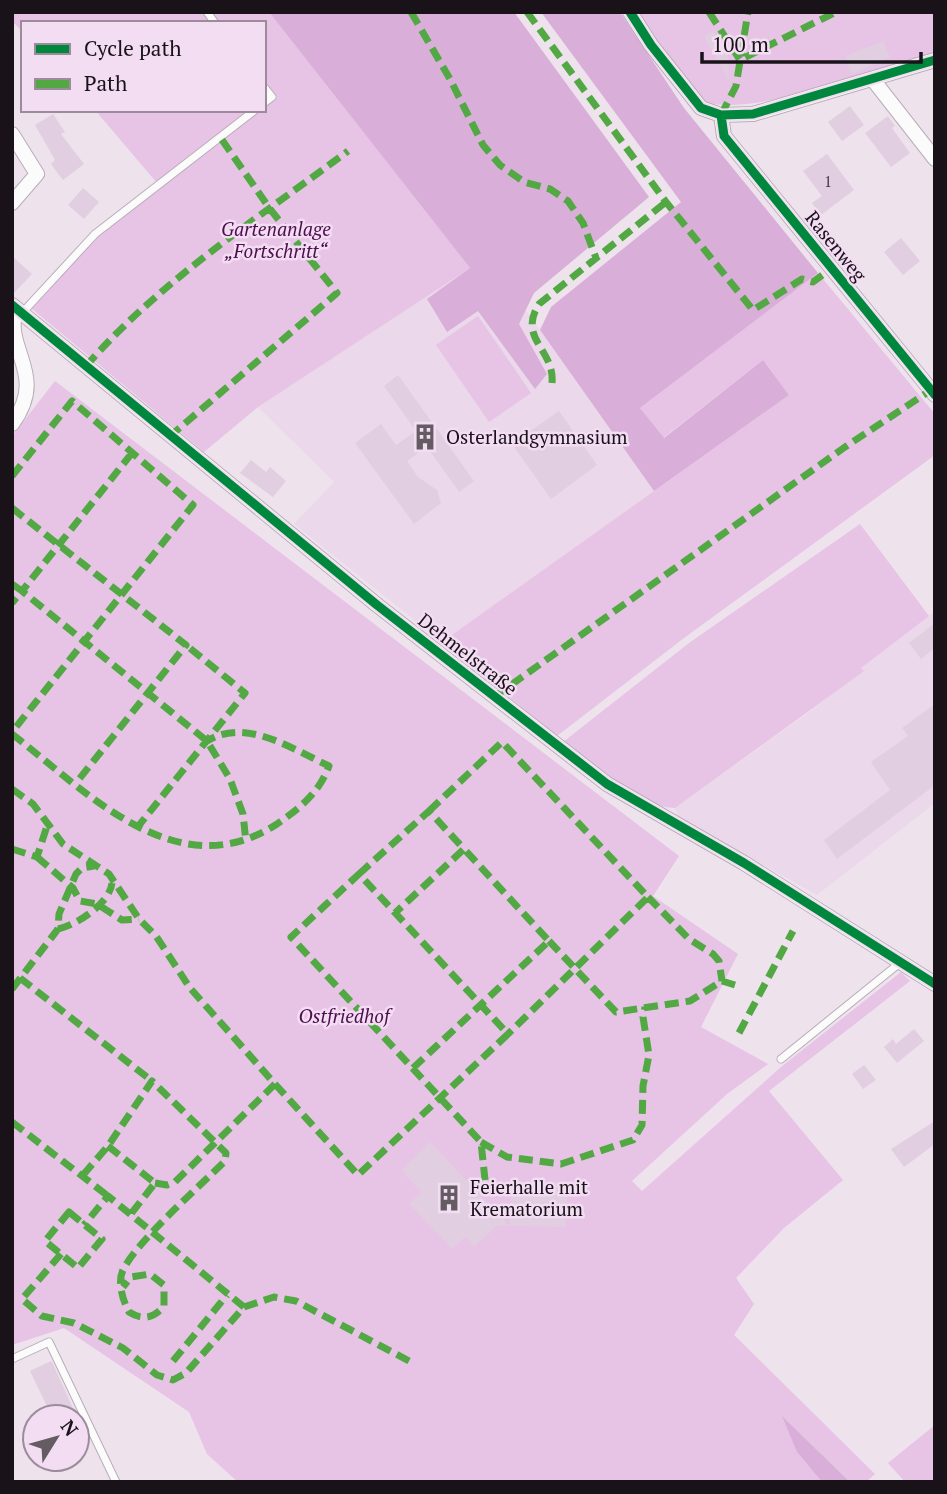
<svg xmlns="http://www.w3.org/2000/svg" width="947" height="1494" viewBox="0 0 947 1494" font-family="'PT Serif',serif">
<rect width="100%" height="100%" fill="#eee2ed"/>
<path fill="#ebd8ea" d="M487 256 654 491 442 642 294 524 334 482 258 407Z
M935 611V803L817 895 679 818 675 808 808 713 863 670 860 668Z"/>
<path fill="#e7c3e6" d="M12 12H269L470 268 258 407 204 452 25 303 93 232 157 183 95 110H264V23H23V32L12 21Z
M633 12H935V57C870 64 757 122 696 100Z
M818 273 935 414V455L684 638 557 736 442 642 789 395 763 360 663 438 640 408Z
M478 316 531 393 489 422 436 345Z
M55 381 679 856 653 896 738 954 701 1027 768 1064 727 1094 632 1181 642 1191 781 1067 901 972 910 981 769 1091 843 1180 784 1228 736 1278 754 1304 734 1335 875 1474 866 1482H850L784 1418 797 1452 822 1482H238L207 1454 189 1412 64 1328 12 1345V436Z
M860 524 929 616 861 668 864 671 675 808C634 806 594 766 563 742L689 643Z
M935 1425V1482H905L888 1463Z"/>
<path fill="#d9aed8" d="M269 12H514L649 197 534 293 519 324 547 374 535 389 478 311 447 332 427 299 470 268Z
M541 12H620L684 108 818 273 640 408 664 438 763 360 789 395 654 491 540 330 551 307 681 202Z
M782 1416 850 1482H822L797 1452Z"/>
<path fill="#e2cee1" d="M713 31 728 56 729 80 704 36Z
M883 41 890 57 852 74 845 56Z
M850 106 864 125 842 141 828 122Z
M53 114 65 132 61 134 84 164 63 180 51 164 55 160 35 125Z
M888 116 895 126 892 128 910 153 891 167 865 133Z
M827 154 854 190 821 215 812 203 822 196 803 171Z
M83 188 99 202 84 219 68 205Z
M901 238 920 261 903 275 884 252Z
M12 256 32 274 12 295Z
M398 375 474 481 459 492 423 441 425 448 407 461 418 477 437 490 441 503 414 524 355 443 381 424 396 445 416 431 384 386Z
M559 411 597 465 551 499 512 444Z
M251 460 266 472 270 467 286 481 273 497 240 473Z
M935 623V648L921 659 909 643Z
M935 704V785L837 859 824 840 890 790 871 762 908 736 902 728Z
M914 1029 924 1041 897 1063 884 1047 893 1039 896 1044Z
M864 1065 876 1080 863 1089 852 1074Z
M935 1121V1144L904 1167 891 1149Z
M430 1142 510 1226H497L474 1247 465 1237 452 1249 409 1204 421 1192 401 1170Z
M511 1182H567L566 1227 510 1226Z
M51 1361 53 1364 77 1417H52L30 1371Z"/>
<g fill="none" stroke-linecap="round" stroke-linejoin="round">
<g stroke="#b7aeb6" stroke-width="9">
<path id="lane" d="M207 12 215 23
M264 87 272 97 264 103
M22 313 95 234 255 110
M781 1059 901 962
M12 1359 49 1342 116 1482"/>
</g>
<g stroke="#b7aeb6" stroke-width="16">
<path id="street" d="M630 12 651 45 701 108 721 115 753 114 935 60
M874 81 935 159
M721 115 724 136 935 395
M12 134 37 174 12 203
M12 305 377 605 607 784 744 863 935 984
M12 424C49 374 3 350 16 309"/>
</g>
<use href="#lane" stroke="#fcfbfc" stroke-width="7"/>
<use href="#street" stroke="#fcfbfc" stroke-width="14"/>
<path stroke="#52a842" stroke-width="7" stroke-dasharray="14 7" stroke-linecap="butt" d="M411 12 450 79 483 145 500 165 524 182 550 189 568 201 583 223 596 258
M527 12 666 202 753 310 802 279 813 282 832 268
M709 12 740 60 836 12
M721 115 736 86 748 12
M86 366C161 280 257 219 348 151
M552 383C555 349 517 339 539 304L666 202
M169 437 337 293 270 209 220 137
M132 453 22 591 207 741 230 779 243 814 246 842
M12 476 72 401 193 505 12 732
M12 508 186 645 76 783
M12 584 22 591 12 603
M494 697 845 447 931 390
M12 734C87 792 177 889 277 824 300 808 319 793 329 766 292 749 246 717 207 741
M12 789 33 804 63 844 109 874 139 919 156 936 190 988 275 1084 175 1182 167 1185 155 1183
M429 811 502 742 648 897 508 1034
M136 829 245 693 186 645
M12 849 37 857 47 826
M37 857 73 888 80 901 97 904 122 920 139 919
M359 874 429 811 464 849 395 913
M648 897 689 939 713 954 719 961 722 981
M58 929C77 925 110 903 112 883
M549 941 616 1012 690 1001 722 981 735 985
M20 978 152 1081
M12 989 58 929 59 914 76 874 82 868 94 866
M739 1033 793 931
M413 1068 549 941 464 849
M275 1084 358 1175 508 1034 359 874 291 937 481 1142 485 1180
M12 1122 108 1196
M481 1142 507 1157 561 1164 633 1140 642 1125 643 1086 649 1055 643 1017 645 1007
M108 1146 155 1183 130 1215
M83 1175 108 1146 152 1081 226 1153 225 1161C200 1186 137 1241 123 1270 117 1282 123 1301 129 1312 143 1321 154 1318 164 1306V1285L150 1274 131 1277 123 1287
M69 1212 102 1239 78 1268 45 1241Z
M61 1254 22 1299 42 1316 74 1323 123 1348 157 1375 173 1380 186 1373 244 1307 108 1196 84 1225
M244 1307 274 1297 296 1301 411 1362
M173 1361 227 1295"/>
<g stroke="#f3ddf2" stroke-width="13">
<path id="cycleway" d="M630 12 651 45 701 108 721 115 753 114 935 60
M721 115 724 136 935 395
M12 305 377 605 607 784 744 863 935 984"/>
</g>
<use href="#cycleway" stroke="#00873e" stroke-width="9"/>
</g>
<defs>
<g id="building-bare" transform="scale(2.1)"><path d="M-4-6H4V6H1V3H-1V6H-4ZM-2.5-4.3h1.7v1.8h-1.7ZM.8-4.3h1.7v1.8H.8ZM-2.5-1h1.7V.8h-1.7ZM.8-1h1.7V.8H.8Z" fill="#645b63" stroke="#f3ddf2" stroke-width="2.5" paint-order="stroke"/></g>
</defs>
<g fill-rule="evenodd">
<use href="#building-bare" x="425" y="437"/>
<use href="#building-bare" x="449" y="1198"/>
</g>
<g text-anchor="middle" stroke-width="5" stroke-linejoin="round" paint-order="stroke">
<g font-size="16" fill="#4c424c">
<text x="828" y="187">1</text>
</g>
<g font-size="19" font-style="italic" fill="#4d0e4f" stroke="#f3ddf2">
<text x="276" y="236">Gartenanlage<tspan x="276" dy="22">„Fortschritt“</tspan></text>
<text x="344" y="1023">Ostfriedhof</text>
</g>
<g font-size="19" fill="#191219" stroke="#f3ddf2">
<text transform="translate(836 246) rotate(51)" y="7">Rasenweg</text>
<text transform="translate(468 654) rotate(38)" y="7">Dehmelstraße</text>
</g>
<g font-size="19" fill="#191219" stroke="#f3ddf2" text-anchor="start">
<text x="446" y="444">Osterlandgymnasium</text>
<text x="470" y="1194">Feierhalle mit<tspan x="470" dy="22">Krematorium</tspan></text>
</g>
</g>
<rect width="947" height="1494" fill="none" stroke="#191219" stroke-width="28"/>
<rect x="21" y="21" width="245" height="91" fill="#f3ddf2" stroke="#9c8c9b" stroke-width="2"/>
<rect x="35" y="44" width="35" height="10" fill="#00873e" stroke="#9c8c9b" stroke-width="2"/>
<text x="84" y="56" font-size="21" fill="#191219">Cycle path</text>
<rect x="35" y="79" width="35" height="10" fill="#52a842" stroke="#9c8c9b" stroke-width="2"/>
<text x="84" y="91" font-size="21" fill="#191219">Path</text>
<g transform="translate(56 1438) rotate(53)"><circle r="33" fill="#f3ddf2" stroke="#9c8c9b" stroke-width="2"/>
<path d="M0-5L12 26L0 18L-12 26Z" fill="#645b63"/>
<text y="-10" font-size="19" font-weight="bold" text-anchor="middle" fill="#191219">N</text>
</g>
<path d="M702 52v10h219v-10" fill="none" stroke="#191219" stroke-width="3.5"/>
<text x="712" y="52" font-size="21" fill="#191219" stroke="#f3ddf2" stroke-width="5" paint-order="stroke">100 m</text>
</svg>
